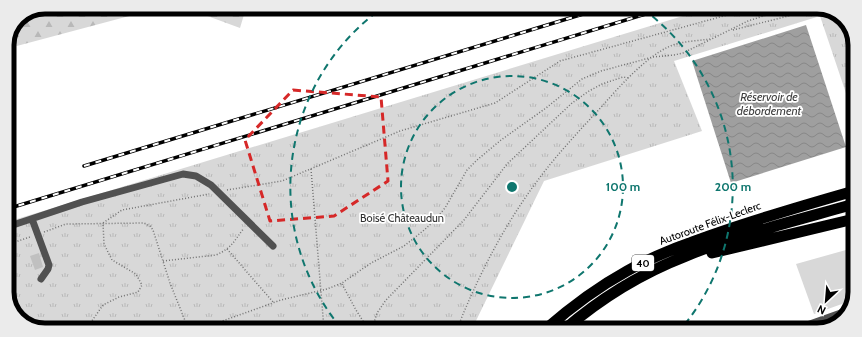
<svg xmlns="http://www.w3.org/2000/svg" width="862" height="337" viewBox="0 0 862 337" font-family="Cabin,sans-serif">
<defs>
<pattern id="forest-firs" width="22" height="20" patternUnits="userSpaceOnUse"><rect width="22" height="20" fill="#d8d8d8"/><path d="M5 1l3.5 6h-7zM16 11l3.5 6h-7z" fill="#b8b8b8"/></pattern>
<pattern id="park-tufts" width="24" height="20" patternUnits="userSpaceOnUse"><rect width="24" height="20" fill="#d8d8d8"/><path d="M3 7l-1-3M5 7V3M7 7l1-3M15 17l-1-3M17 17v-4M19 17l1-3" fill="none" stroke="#b8b8b8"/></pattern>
<pattern id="water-waves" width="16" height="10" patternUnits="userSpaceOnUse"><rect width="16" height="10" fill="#9f9f9f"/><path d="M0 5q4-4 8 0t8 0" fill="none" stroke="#878787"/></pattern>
</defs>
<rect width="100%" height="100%" fill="#fff"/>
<path fill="#d8d8d8" d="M853 248V300L814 314 796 264Z"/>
<path fill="url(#forest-firs)" d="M45 7H163L13 47 7 46V43L18 18Z
M183 7 246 8 240 28Z
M508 8 630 9 595 16Z"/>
<path fill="url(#park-tufts)" d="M706 9H829L847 22 855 42 854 117 820 16 674 61 702 131 544 181 472 329 33 328 15 315 7 295V222Z"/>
<path fill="url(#water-waves)" d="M806 25 846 147 731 183 692 61Z"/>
<path fill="#c0c0c0" d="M39 253 43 267 35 270 30 256Z"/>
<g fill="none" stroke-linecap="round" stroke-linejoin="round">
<path stroke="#737373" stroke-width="1.5" stroke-dasharray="1 2" stroke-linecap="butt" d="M733 30 804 12 831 10
M311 169 324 329
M227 190 282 181 400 131 495 103 560 61 749 9
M44 232 66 224 144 223 150 226 153 230 170 283 188 328
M7 247 18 241 30 237
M227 249 273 302
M163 261 216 255C232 248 234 241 244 228
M342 284 356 310 368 329
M87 328 103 305 119 297 138 292 142 285 136 274 112 260 104 244 103 223 122 210 209 194
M203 328 281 300 327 289 342 283 371 263 404 246 423 231 434 221 445 208 467 170 477 160 501 140 546 108 582 79 601 71 653 57 674 55 683 53 748 21 785 9
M372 329 377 313 386 300 464 220 507 164 572 103 589 91 602 84 623 77 629 78
M457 329C479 274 505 223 541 176 560 151 582 128 603 105 620 86 645 58 668 47 681 41 697 41 710 39"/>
<path stroke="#515151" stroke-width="7" d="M852 66 855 46
M32 219 49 265 48 269 41 279
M7 227 82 202 183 174 196 176 211 185 273 246
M817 322 820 329
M793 330 849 310"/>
<path stroke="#000" stroke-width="11" d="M712 253 854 219
M546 329C571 307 598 287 627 271 653 256 681 246 709 236 756 219 805 205 854 191
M565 329C600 299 642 273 686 256 740 234 798 220 854 204"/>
<g stroke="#000" stroke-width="3.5">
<path id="rail" d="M84 166 603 8
M7 209 662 9"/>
</g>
<use href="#rail" stroke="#fff" stroke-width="2" stroke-dasharray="6" stroke-linecap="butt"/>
</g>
<path fill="none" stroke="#d62828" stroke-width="3" stroke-dasharray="8 5" stroke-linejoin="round" d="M293 90 381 97 388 181 334 216 270 221 245 140Z"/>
<g fill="none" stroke="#0f766e" stroke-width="2" stroke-dasharray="7 5">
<circle cx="512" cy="187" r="111"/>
<path d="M341 328A221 221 0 0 1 382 8M643 9A221 221 0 0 1 681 329"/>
</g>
<g text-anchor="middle" stroke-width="3.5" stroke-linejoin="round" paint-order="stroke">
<rect fill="#fff" stroke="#4c4c4c" stroke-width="1" x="632" y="255" width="22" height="16" rx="3"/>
<g font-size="10" font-weight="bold" fill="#000">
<text x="643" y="267">40</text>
</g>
<g font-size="11" fill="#2f2f2f" stroke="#fff">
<text x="402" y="222">Boisé Châteaudun</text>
</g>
<g font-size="11" fill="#000" stroke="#fff">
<text transform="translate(710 223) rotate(-20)" y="4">Autoroute Félix-Leclerc</text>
</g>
<g font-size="12" font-style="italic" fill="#404040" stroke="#fff">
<text x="769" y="101">Réservoir de<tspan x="769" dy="14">débordement</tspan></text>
</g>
</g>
<path d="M0 0H862V337H0ZM45 14H817A31 31 0 0 1 848 45V292A31 31 0 0 1 817 323H45A31 31 0 0 1 14 292V45A31 31 0 0 1 45 14Z" fill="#ebebeb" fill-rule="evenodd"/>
<path fill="none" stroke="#000" stroke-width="5" d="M45 14H817A31 31 0 0 1 848 45V292A31 31 0 0 1 817 323H45A31 31 0 0 1 14 292V45A31 31 0 0 1 45 14Z"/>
<circle cx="512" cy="187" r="6" fill="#0f766e" stroke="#fff" stroke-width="2"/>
<g font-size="12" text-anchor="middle" font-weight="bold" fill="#0f766e" stroke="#fff" stroke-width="3.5" stroke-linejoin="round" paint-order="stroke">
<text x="623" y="191">100 m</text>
<text x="733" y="191">200 m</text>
</g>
<g transform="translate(826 301) rotate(206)" stroke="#ffffff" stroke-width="3" paint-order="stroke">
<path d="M0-3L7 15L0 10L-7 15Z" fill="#000000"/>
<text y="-6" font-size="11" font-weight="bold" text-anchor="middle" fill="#000000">N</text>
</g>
</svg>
